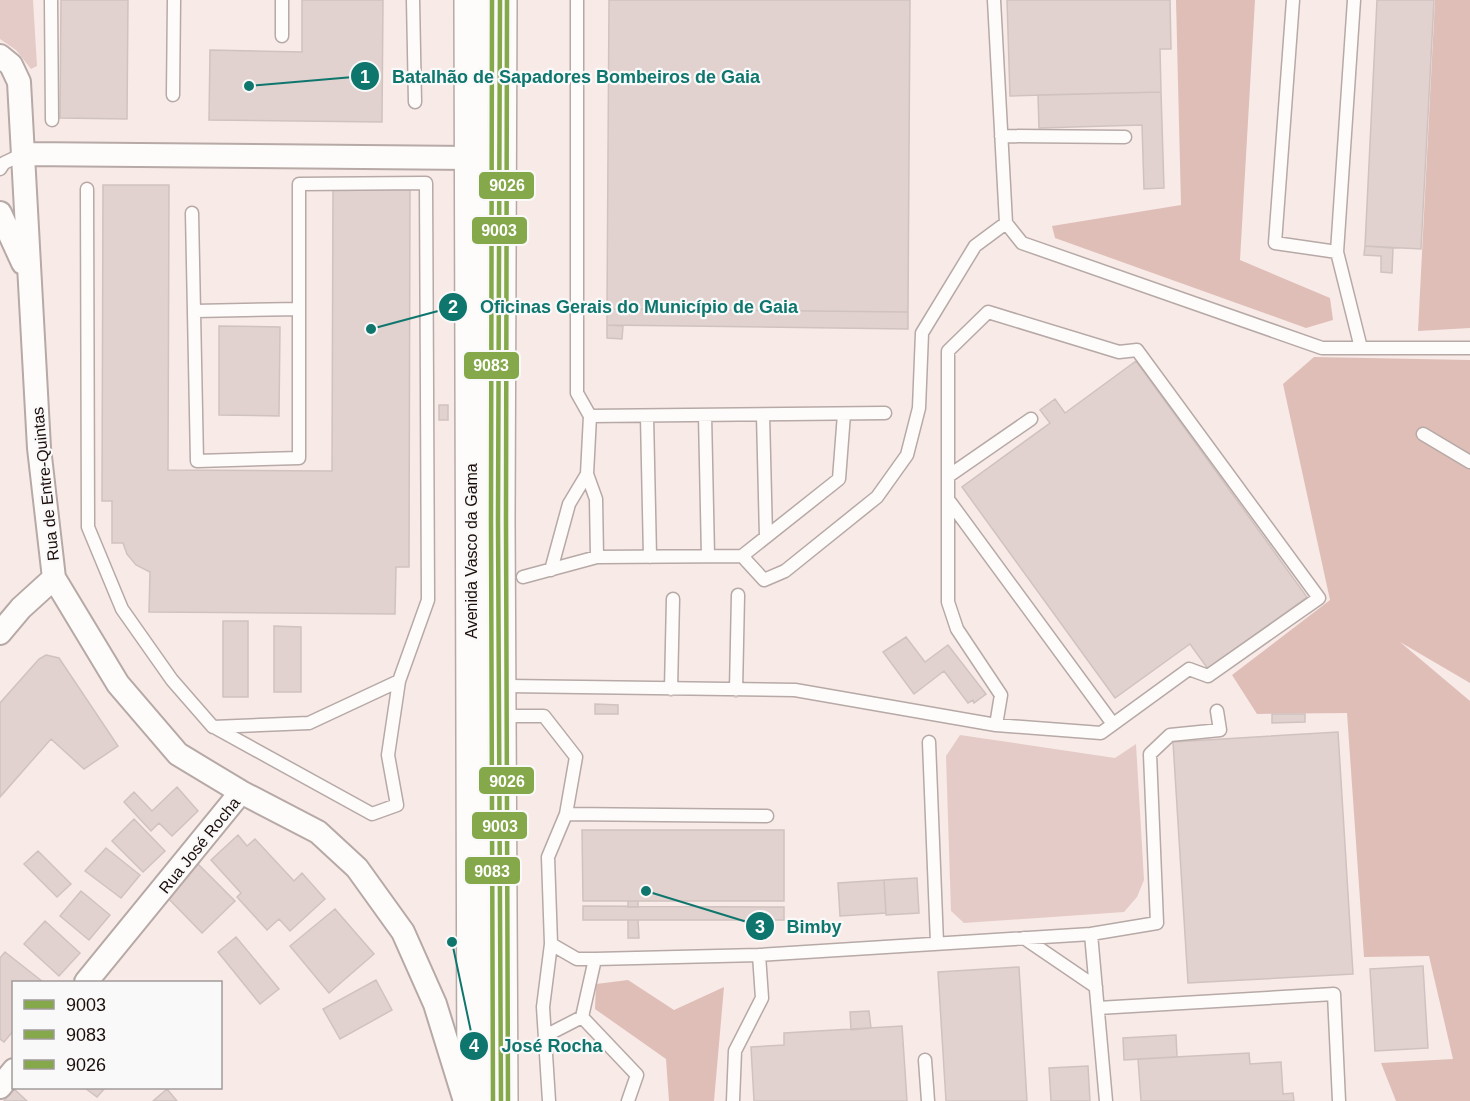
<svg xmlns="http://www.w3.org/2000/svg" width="1470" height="1101" viewBox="0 0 1470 1101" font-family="Arial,sans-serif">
<rect width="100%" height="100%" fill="#f8eae7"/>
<path fill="#e4cbc7" d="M0 0H33L37 66 31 69 16 50 0 39Z
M960 735 1115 758 1136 744 1144 880 1137 897 1124 912 964 923 951 911 946 756Z"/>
<path fill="#dfbeb8" d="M1176 0H1255L1240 260 1330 298 1333 320 1306 328 1055 238 1052 226 1181 205Z
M1435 0H1470V328L1418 331Z
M1314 357 1470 360V683L1400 642 1470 701V1101H1396L1381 1063 1453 1059 1429 956 1364 957 1347 713 1257 714 1232 675 1330 600 1283 384Z
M628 980 674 1010 724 987 714 1101H669L666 1059 595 1009 596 984Z"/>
<path fill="#e1d2cf" stroke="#d0c2bf" stroke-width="1.5" d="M61 0H128L127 119 60 118Z
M302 0H383L382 122 209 120 210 50 302 52Z
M609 0H910L908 312 607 309Z
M1007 0H1170L1171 49H1160L1161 92 1010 96Z
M1377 0H1434L1421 249 1365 246Z
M1161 92 1164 188 1144 189 1142 125 1039 128 1038 95Z
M103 185H169L168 470 332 471 333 187 410 188 409 567H396L395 614 149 612 150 572 136 565 127 554 123 543H112V501H102Z
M1365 246 1393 248 1392 273 1381 272V256L1364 255Z
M607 309 908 312V329L607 325Z
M607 325 623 326 622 339 607 338Z
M219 326 280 327 279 416 219 415Z
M1136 361 1307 597 1208 669 1190 644 1115 698 962 487 1050 423 1040 410 1055 399 1065 413Z
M439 405H448V420H439Z
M223 621H248V697H223Z
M274 626 301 627V692H274Z
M906 637 925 662 948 645 986 694 974 703 973 700 968 703 944 671 914 694 883 652Z
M46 655 59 658 118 746 84 769 51 739 0 797V703L39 659Z
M595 704 618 705V714H595Z
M1272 714H1305V722L1272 723Z
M1338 732 1353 974 1188 983 1173 742Z
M177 787 198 811 172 836 159 823 151 831 124 802 134 792 152 811Z
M134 819 165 851 143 872 112 841Z
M582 830H784V901H583Z
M238 835 247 846 255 839 294 881 302 873 325 899 290 931 279 919 267 930 237 897 241 893 211 860Z
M106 848 140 875 121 898 85 871Z
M38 851 71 884 57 897 24 864Z
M197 863 235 901 202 933 165 895Z
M917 878 919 913 886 915 884 880Z
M884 880 886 913 840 916 838 883Z
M81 891 110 915 89 940 60 916Z
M628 901H638V907H628Z
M583 906 784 907V920H583Z
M335 909 374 954 329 993 290 946Z
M628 920H638L639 938H628Z
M45 921 80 953 59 976 24 944Z
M236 937 279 989 260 1004 218 952Z
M5 952 43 982H14V1030L4 1042 0 1039V958Z
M1423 966 1428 1048 1375 1051 1370 969Z
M1019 967 1027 1101H946L938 972Z
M376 980 392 1010 340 1039 323 1009Z
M869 1011 871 1028 851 1030 850 1012Z
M902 1026 907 1101H754L751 1047 784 1045V1033Z
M1176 1035 1177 1057 1124 1060 1123 1038Z
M1249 1053 1250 1064 1281 1062 1283 1094 1293 1093 1294 1101H1141L1138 1059Z
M1088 1066 1090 1101H1051L1049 1068Z
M85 1088H105L97 1097Z
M14 1089 27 1101H4Z
M167 1089 177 1101H153Z"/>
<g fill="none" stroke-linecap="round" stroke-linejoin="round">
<g stroke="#b6a9a6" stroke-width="15">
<path id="lane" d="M51 0 52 120
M413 0 415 102
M577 0V393L590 416 885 413
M1293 0 1275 243 1337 252
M1354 0 1337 252 1361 348
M282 36V0
M173 95 174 0
M1001 136 1125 137
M0 169 4 163 23 154
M87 189 88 527 122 609 172 680 213 727 309 723 399 681 428 600 426 183 299 184V458L197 461 192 213
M1006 223 1022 243 1322 348H1470
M195 311 299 309
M705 415 708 556
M763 415 766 537
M590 416 587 474 596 499 597 557 742 556 764 580 785 571 877 497 907 455 919 408 922 333 975 246 1006 223 994 0
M647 416 650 557
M1423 434 1470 462
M950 475 1031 419
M950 502 1113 724
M742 556 839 479 844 414
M551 570 569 504 587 474
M523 577 597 557
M500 686 795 690 996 725 1101 733 1189 669 1208 676 1319 598 1137 350 1119 352 988 312 948 351V602L957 629 1001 695 996 725
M671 689 673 599
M736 690 738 595
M500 716H544L576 757 566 814 548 857 551 944 577 959H595L759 955 1091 934 1106 1101
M214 727 372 814 397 805 388 755 399 681
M929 742 937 943
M566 814 767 816
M1091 934 1157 923 1150 754 1170 735 1220 730 1217 711
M1024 938 1096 987
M1098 1008 1334 994 1339 1101
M582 1017 637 1075 628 1101
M545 1036 582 1017 595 959
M925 1060 928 1101
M549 1101 543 1007 551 944
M733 1101 735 1051 762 998 759 955"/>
</g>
<g stroke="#b6a9a6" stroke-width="26">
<path id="street" d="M0 56 11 65 19 82 39 448 54 578 118 684 178 754 241 792 318 832 357 868 403 932 435 1004 465 1101
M23 154 471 158
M0 213 23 263
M0 633 21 608 54 578
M86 982 241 792
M0 1087 14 1070"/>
</g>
<g stroke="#b6a9a6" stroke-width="36">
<path id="primary" d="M471 0 474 1101
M500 0 498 520 501 1101"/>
</g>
<use href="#lane" stroke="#fefcfb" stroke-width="12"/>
<use href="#street" stroke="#fefcfb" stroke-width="22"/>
<use href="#primary" stroke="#fefcfb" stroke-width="33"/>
<g stroke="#f9f9f9" stroke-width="9">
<path id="bus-1" d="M500 0 498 520 501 1101"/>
</g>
<g stroke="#f9f9f9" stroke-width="9">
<path id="bus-2" d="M492 0 491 520 493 1101"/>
</g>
<g stroke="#f9f9f9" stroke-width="9">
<path id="bus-3" d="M507 0 506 520 508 1101"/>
</g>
<use href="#bus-1" stroke="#85a94a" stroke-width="4.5"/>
<use href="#bus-2" stroke="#85a94a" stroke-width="4.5"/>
<use href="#bus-3" stroke="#85a94a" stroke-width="4.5"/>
</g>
<g text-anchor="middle" stroke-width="4.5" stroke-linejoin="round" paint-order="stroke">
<g font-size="16" fill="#1c0e0b" stroke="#f9f9f9">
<text transform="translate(45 484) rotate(-96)" y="6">Rua de Entre-Quintas</text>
<text transform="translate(471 551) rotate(-90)" y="6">Avenida Vasco da Gama</text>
<text transform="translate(199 845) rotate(-51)" y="6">Rua José Rocha</text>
</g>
</g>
<path fill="none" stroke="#0f766e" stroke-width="2" d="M249 86L365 76M371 329L453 307M646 891L760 926M452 942L474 1046"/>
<g fill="#0f766e" stroke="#f9f9f9" stroke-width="2">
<circle cx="249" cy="86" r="6"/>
<circle cx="371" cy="329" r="6"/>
<circle cx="646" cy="891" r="6"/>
<circle cx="452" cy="942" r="6"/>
<circle cx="365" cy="76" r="15"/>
<circle cx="453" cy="307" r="15"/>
<circle cx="760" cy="926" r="15"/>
<circle cx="474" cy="1046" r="15"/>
</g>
<g font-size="18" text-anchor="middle" font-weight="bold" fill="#fff">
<text x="365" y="83">1</text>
<text x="453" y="313">2</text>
<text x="760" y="933">3</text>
<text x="474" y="1052">4</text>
</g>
<g font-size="18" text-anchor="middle" font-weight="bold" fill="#0f766e" stroke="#f9f9f9" stroke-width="4.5" stroke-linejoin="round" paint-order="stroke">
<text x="576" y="83">Batalhão de Sapadores Bombeiros de Gaia</text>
<text x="639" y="313">Oficinas Gerais do Município de Gaia</text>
<text x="814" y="933">Bimby</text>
<text x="552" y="1052">José Rocha</text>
</g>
<g stroke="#f9f9f9" stroke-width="2">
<rect x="478" y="171" width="57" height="29" rx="6" fill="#85a94a"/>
<rect x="471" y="216" width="57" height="29" rx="6" fill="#85a94a"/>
<rect x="463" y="351" width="57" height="29" rx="6" fill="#85a94a"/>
<rect x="478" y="766" width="57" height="29" rx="6" fill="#85a94a"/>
<rect x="471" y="811" width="57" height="29" rx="6" fill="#85a94a"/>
<rect x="464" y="856" width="57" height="29" rx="6" fill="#85a94a"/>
</g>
<g font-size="16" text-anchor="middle" font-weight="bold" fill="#fff">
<text x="507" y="191">9026</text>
<text x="499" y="236">9003</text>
<text x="491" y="371">9083</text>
<text x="507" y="787">9026</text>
<text x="500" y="832">9003</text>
<text x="492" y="877">9083</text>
</g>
<rect x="12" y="981" width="210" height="108" fill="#f9f9f9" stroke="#a19b9a" stroke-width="1.5"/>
<rect x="24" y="1000" width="30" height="9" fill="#85a94a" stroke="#a19b9a" stroke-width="1.5"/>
<text x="66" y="1011" font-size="18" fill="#1c0e0b">9003</text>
<rect x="24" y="1030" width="30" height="9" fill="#85a94a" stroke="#a19b9a" stroke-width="1.5"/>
<text x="66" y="1041" font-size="18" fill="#1c0e0b">9083</text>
<rect x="24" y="1060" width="30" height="9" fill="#85a94a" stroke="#a19b9a" stroke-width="1.5"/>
<text x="66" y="1071" font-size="18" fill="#1c0e0b">9026</text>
</svg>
